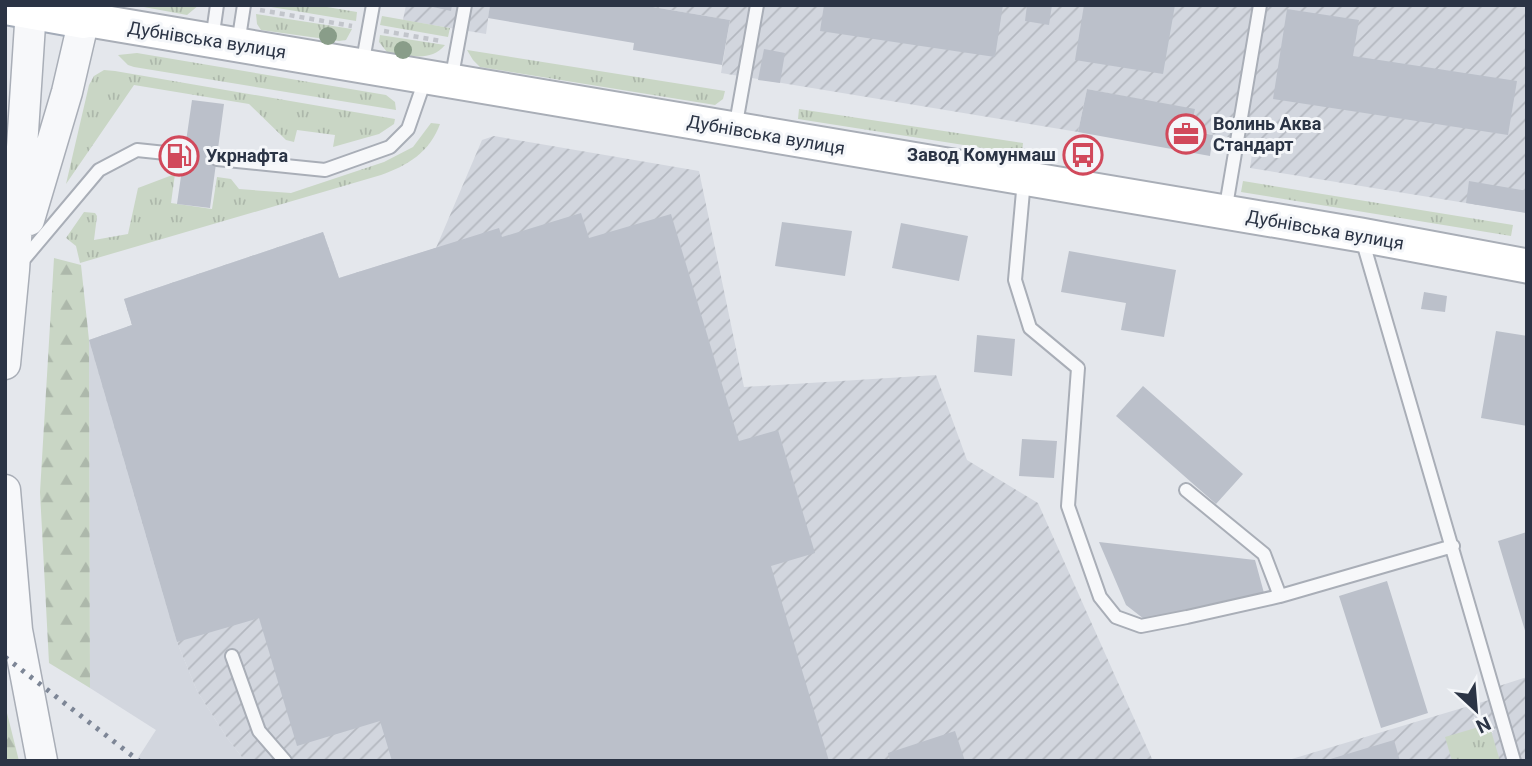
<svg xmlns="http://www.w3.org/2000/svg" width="1532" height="766" viewBox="0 0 1532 766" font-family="Roboto,sans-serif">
<defs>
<pattern id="industrial-furrows" width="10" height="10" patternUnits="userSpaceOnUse" patternTransform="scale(1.75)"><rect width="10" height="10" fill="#d2d6de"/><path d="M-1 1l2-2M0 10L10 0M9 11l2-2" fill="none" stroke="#b4b8c0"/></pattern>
<pattern id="grass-tufts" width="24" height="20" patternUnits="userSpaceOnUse" patternTransform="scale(1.75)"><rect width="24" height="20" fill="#c9d6c5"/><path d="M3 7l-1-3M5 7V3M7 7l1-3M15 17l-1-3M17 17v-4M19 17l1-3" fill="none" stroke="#adb8ab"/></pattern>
<pattern id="forest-firs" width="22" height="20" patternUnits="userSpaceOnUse" patternTransform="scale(1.75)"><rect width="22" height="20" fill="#c9d6c5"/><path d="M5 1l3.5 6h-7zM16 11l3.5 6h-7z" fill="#adb8ab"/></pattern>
</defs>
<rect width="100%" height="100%" fill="#e4e7ec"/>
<path fill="#d2d6de" d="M89 340 177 642 197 691 227 738 245 761H136L156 730 90 688Z"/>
<path fill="url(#industrial-furrows)" d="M406 5H490L486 34 403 20Z
M641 5H1527V213L1250 168 1254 141 1190 131 1194 110 1087 89 1078 132 721 73 730 20Z
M494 136 699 171 744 387 936 375 967 460 1038 503 1153 761H245L227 738 197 691 177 642 89 340 132 325 124 299 323 232 339 278 436 248 482 140Z
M1527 677V761H1285L1499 697 1496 687Z"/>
<path fill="url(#grass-tufts)" d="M133 5H199L187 15Z
M259 5H315L357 12 356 21Z
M256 14 352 29 346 40 339 41 261 30 257 24Z
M382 16 450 28 448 37 380 25Z
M380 35 445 45C430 63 409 55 387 52L379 42Z
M467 50 725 91 723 99 715 105 480 67 473 60Z
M137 53 386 95 395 102 396 110 134 67 128 65 118 55Z
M104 70 115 71 395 119 394 124 379 134 333 147 335 135 297 130 294 142 286 140 249 104 134 85 66 184 89 85 94 76Z
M799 109 1023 143 1022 154 798 119Z
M431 123 440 124C430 152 407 166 381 175L80 263 76 246 66 238 84 212 95 213 97 216 94 240 128 234 138 188 175 174 171 203 212 209 217 177 231 179 239 189 291 193 384 162 413 147Z
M1243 181 1513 225 1511 236 1241 192Z
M1489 724 1500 761H1452L1445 737Z"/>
<path fill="url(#forest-firs)" d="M54 258 81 265 89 340 90 688 49 663 40 492Z
M5 712 7 713 19 761H5Z"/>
<path fill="#bbc0ca" d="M424 5H452L451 11Z
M490 5H641L730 20 722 65 633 50 634 43 488 18Z
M824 5H1003L995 57 820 31Z
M1027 5H1052L1049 25 1025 21Z
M1084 5H1175L1163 74 1075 60Z
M1287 9 1359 20 1353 56 1517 81 1508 135 1273 99Z
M764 49 785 53 780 83 758 80Z
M1087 89 1195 109 1190 131 1213 135 1210 156 1078 132Z
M192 100 224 104 210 208 177 204Z
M1469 181 1527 191 1526 213 1466 203Z
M581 213 589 238 671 214 739 441 778 430 815 553 771 566 829 761H392L380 721 297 746 259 618 177 642 89 340 132 325 124 299 323 232 339 278 499 228 502 237Z
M782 222 852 231 845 276 775 266Z
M901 223 968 236 959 281 892 268Z
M1069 251 1176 270 1164 337 1121 330 1126 303 1061 292Z
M1424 292 1447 296 1445 312 1421 309Z
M1496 331 1527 336V426L1481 418Z
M977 335 1015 339 1012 376 974 372Z
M1143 386 1243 474 1216 504 1116 416Z
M1022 439 1057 441 1054 478 1019 476Z
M1527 532V634H1526L1498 541Z
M1099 542 1255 560 1264 593 1144 619 1126 605Z
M1387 581 1428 713 1381 728 1339 596Z
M955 731 965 761H890L888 753Z
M1394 740 1400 761H1327V760Z"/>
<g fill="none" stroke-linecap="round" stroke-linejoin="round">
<g stroke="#a9aeb7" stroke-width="16">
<path id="service" d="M212 40 217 5
M238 44 244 5
M362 66 373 5
M451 81 465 5
M735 129 757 5
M217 159 325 170 390 147 408 129 426 77
M1024 180 1015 280 1030 328 1078 368 1068 506 1100 597 1116 617 1141 626 1187 617 1280 596 1453 546
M1225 212 1260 5
M1362 239 1514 761
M19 265 99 170 137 150 185 155
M1186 490 1264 554 1280 596
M232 656 259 731 285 761"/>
</g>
<g stroke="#a9aeb7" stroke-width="33">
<path id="tertiary" d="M29 220 67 92 84 19
M5 364 14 270 31 9
M5 490 17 630 42 761"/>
</g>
<g stroke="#a9aeb7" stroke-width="37">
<path id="secondary" d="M84 19 1361 235 1527 266"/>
</g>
<g stroke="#a3abb8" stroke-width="42">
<path id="primary" d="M6 5 84 19 88 5"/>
</g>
<path stroke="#c2c5cb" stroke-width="4.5" stroke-dasharray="5 5" stroke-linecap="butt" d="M260 10 352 26
M384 31 441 41"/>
<use href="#service" stroke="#f7f8fa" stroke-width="12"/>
<use href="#tertiary" stroke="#f7f8fa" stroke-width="30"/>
<use href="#secondary" stroke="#fff" stroke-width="33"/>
<use href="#primary" stroke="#fff" stroke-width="38"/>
<path stroke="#7d8696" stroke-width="5" stroke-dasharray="3.5 7" stroke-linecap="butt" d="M5 657 139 761"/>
</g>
<g fill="#899d89">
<circle cx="328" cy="36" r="9"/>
<circle cx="403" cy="50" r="9"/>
</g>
<defs>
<g id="office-ring" transform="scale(2.0125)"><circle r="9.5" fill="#f4f6f9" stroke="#d1495b" stroke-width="1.5"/><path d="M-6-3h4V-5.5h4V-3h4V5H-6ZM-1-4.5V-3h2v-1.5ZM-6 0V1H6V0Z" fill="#d1495b"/></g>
<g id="bus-ring" transform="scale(2.0125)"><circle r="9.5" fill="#f4f6f9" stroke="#d1495b" stroke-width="1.5"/><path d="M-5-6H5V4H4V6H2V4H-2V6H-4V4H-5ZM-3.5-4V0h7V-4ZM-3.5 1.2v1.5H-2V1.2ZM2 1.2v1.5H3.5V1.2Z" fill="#d1495b"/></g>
<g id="fuel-ring" transform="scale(2.0125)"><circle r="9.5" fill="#f4f6f9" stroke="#d1495b" stroke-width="1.5"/><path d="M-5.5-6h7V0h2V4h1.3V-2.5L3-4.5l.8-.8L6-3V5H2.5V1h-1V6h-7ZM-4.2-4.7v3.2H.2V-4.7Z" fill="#d1495b"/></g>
</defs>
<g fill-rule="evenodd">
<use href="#office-ring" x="1186" y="134"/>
<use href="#bus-ring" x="1083" y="155"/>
<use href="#fuel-ring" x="179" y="156"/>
</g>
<g text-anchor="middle" stroke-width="6" stroke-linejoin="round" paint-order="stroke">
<g font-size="18" fill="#2b3445" stroke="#f4f6f9">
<text transform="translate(207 40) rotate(9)" y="6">Дубнівська вулиця</text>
<text transform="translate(766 135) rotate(10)" y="6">Дубнівська вулиця</text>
<text transform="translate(1325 230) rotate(10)" y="6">Дубнівська вулиця</text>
</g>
<g font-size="18" font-weight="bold" fill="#2b3445" stroke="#f4f6f9" text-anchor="start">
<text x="1213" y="130">Волинь Аква<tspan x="1213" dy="21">Стандарт</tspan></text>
<text x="1056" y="161" text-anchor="end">Завод Комунмаш</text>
<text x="206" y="162">Укрнафта</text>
</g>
</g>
<rect width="1532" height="766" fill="none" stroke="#2b3445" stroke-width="14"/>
<g transform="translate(1476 710) rotate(154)" stroke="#f4f6f9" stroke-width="5" paint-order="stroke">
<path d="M0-5L12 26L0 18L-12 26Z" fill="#2b3445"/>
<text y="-10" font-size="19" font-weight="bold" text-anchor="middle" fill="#2b3445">N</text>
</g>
</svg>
